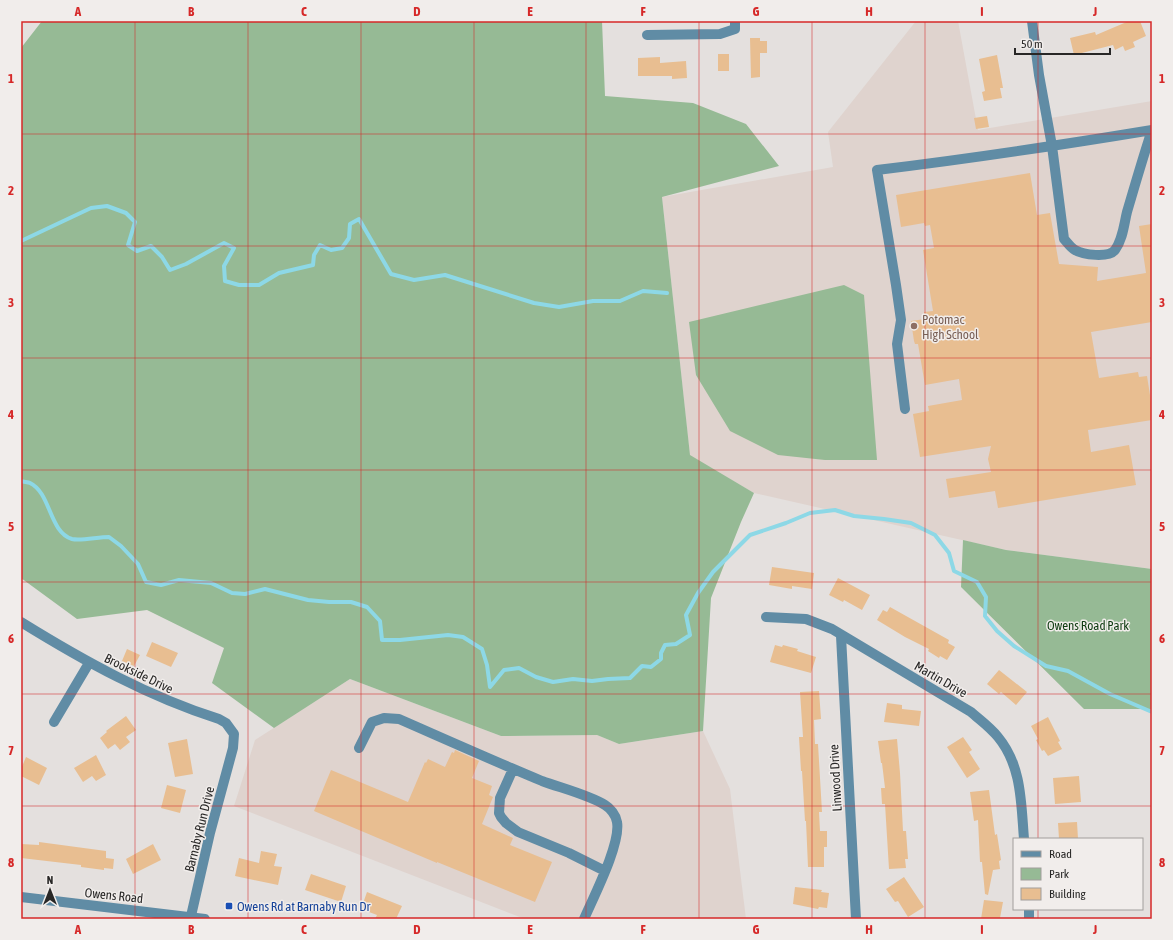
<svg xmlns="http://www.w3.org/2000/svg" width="1173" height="940" viewBox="0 0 1173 940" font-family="'Asap Condensed',sans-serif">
<rect width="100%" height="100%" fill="#e4e0de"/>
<path fill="#dfd3ce" d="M916 21H958L978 130 1152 101V569L1006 550 754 493 690 456 662 197 833 167 828 132Z
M350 679 501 736 597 735 619 744 703 731 730 789 746 919H525L234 806 255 740Z"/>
<path fill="#96ba95" d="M42 21H602L605 96 693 103 746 124 779 166 662 197 690 455 754 493 741 522 711 598 703 731 619 744 597 735 501 736 350 679 274 728 212 683 224 648 147 610 77 619 21 578V48Z
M844 285 864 295 877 460H825L778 455 730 431 696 375 689 322Z
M963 540 1006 550 1152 569V709H1084L961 587Z"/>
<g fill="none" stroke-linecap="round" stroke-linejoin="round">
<path stroke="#8dd8e6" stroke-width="4" d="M21 241 91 208 107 206 126 213 135 222 128 245 137 251 151 246 162 257 170 270 186 264 224 243 234 248 224 266 225 281 239 285H259L279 273 313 265 314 255 320 245 331 250 342 248 349 238 350 224 359 219 391 274 414 280 445 275 534 303 559 307 593 301H620L643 291 667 293
M21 481C24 482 28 482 30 483 51 493 49 532 72 539 81 541 98 537 109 537L121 546 138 564 146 582 161 585 179 580 211 583 232 593 245 594 265 589 308 600 329 602H351L367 607 380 621 382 640H400L448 635 463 637 482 649 487 665 490 687 504 670 519 668 536 677 553 682 573 679 592 681 608 679 630 678 642 666 651 667 661 659V653L665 645 676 644 690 635 686 615 698 593 713 572 750 535 786 523 810 513 835 510 854 516 884 519 911 523 935 535 949 553 954 571 977 582 986 597 985 616 997 631 1014 646 1046 666 1068 671 1110 694 1152 712"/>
</g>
<path fill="#e8be91" d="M1129 21H1140L1146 36 1133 42 1135 47 1125 51 1123 46 1115 50 1113 45 1074 55 1070 38 1095 32 1096 35Z
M750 38H760V41H767V53H760V77L751 78Z
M718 54H729V71H718Z
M997 55 1003 88H1000L1002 98 984 101 982 92 985 91 979 59Z
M660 57V63L686 61 687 78 672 79V76H638V58Z
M987 116 989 127 976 129 974 118Z
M1030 173 1037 215 1050 213 1059 264 1098 267 1097 281 1146 273 1139 226 1152 224V322L1091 332 1099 378 1138 372 1139 377 1147 376 1152 408V420L1088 430 1091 452 1129 445 1136 485 998 508 995 491 949 498 946 479 991 472 988 459 991 446 920 457 913 414 929 411 928 406 962 400 959 379 925 385 918 344H915L914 341 911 321 925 319 924 312 933 311 923 250 934 248 930 225 925 226 924 223 901 227 896 195Z
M772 567 814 573 812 589 792 586V589L769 585Z
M838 578 870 595 862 610 844 600 843 602 829 595Z
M890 607 949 640 948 643 955 647 947 660 940 656 939 658 928 651 929 649 905 637 877 620 883 610 887 612Z
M152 642 178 653 171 667 146 656Z
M775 645 782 647 783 645 798 649 797 651 816 657 811 673 770 662Z
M127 649 140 655 134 666 122 661Z
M999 670 1027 692 1016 705 1001 692 999 694 987 684Z
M819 691 821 719 814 720 815 744H818L822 812H819L820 831H827V847H824V867H808L806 821H805L802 771H801L799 737H803L800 692Z
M887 703 902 705V709L921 711 919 726 884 722Z
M126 716 136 730 126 737 130 742 120 750 115 744 108 749 100 738 107 732 106 731Z
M1048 717 1060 741 1058 742 1062 749 1048 756 1044 750 1042 751 1036 740 1038 739 1031 726Z
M963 737 972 750 969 752 980 769 967 778 947 747Z
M187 739 193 774 175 777 168 743Z
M897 739 900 773 903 831H906L908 859H905L906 868 889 869 885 804H882L881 788H885L882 763H881L878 741Z
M455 750 479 761 472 778 492 786 489 795 493 797 482 824 513 838 510 845 552 862 535 902 437 862V863L314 811 331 770 408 802 425 762 426 763 428 759 445 767 452 752 454 753Z
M96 755 106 775 96 781 92 776 83 782 74 768Z
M26 757 47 768 39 785 21 776V769Z
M1079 776 1081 802 1055 804 1053 778Z
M167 785 186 790 180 813 161 808Z
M989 790 995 835 997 834 1001 860 999 861 1000 869 993 870 988 895 985 894 982 862H980L978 820 974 821 970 792Z
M1077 822 1078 839H1059L1058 823Z
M39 842 106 851V858L114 859 113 869 104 868V870L81 867V865L21 858V844L39 845Z
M153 844 161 860 133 874 126 859Z
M261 851 277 854 274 866 282 867 278 885 235 876 239 858 259 863Z
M311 874 346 886 341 902 305 890Z
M904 877 924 907 908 917 898 901 895 902 886 889Z
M795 887 822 890 821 892 829 893 827 908 819 907 818 909 793 904Z
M367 892 402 906 396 919H375L377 915 361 909Z
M984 900 1003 902 1000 918 981 919Z"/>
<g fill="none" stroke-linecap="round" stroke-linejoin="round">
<path stroke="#608ca5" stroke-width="10" d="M1032 21 1039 75 1052 146 1064 239C1067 242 1071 248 1075 250 1083 255 1109 258 1115 250 1123 239 1124 224 1127 212 1135 185 1143 157 1152 130
M647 35 720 34 735 29V21
M905 409 897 344 901 320 896 285 877 170C969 159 1061 145 1152 130
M766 617 806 619 832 629 971 712C980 720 990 727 998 737 1022 766 1021 803 1024 839
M21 622C84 661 149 697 219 719L226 723 234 734 233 748 210 833 191 916
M841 636 856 919
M54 722 89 663
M359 748 372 722 384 718 399 719C447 740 494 761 542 781 561 788 589 795 605 805 610 808 616 815 617 822 621 844 593 898 584 919
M513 769 500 798 499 813 501 817 506 823 518 832 569 853 605 871
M21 897 205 919
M1029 909V919"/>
</g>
<path fill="none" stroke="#d62828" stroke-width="1" stroke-opacity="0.55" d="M135 21V919M248 21V919M361 21V919M474 21V919M586 21V919M699 21V919M812 21V919M925 21V919M1038 21V839M21 134H1152M21 246H1152M21 358H1152M21 470H1152M21 582H1152M21 694H1152M21 806H1152M1038 909V919"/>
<circle fill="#8d6e63" stroke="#f1edeb" stroke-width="1.5" cx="914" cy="326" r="4"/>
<rect fill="#1a4fb4" stroke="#f1edeb" stroke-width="1.5" x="225" y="902" width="8" height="8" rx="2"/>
<g text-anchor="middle" stroke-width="3" stroke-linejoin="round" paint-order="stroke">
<g font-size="13" fill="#785e54" stroke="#f1edeb" text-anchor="start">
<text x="922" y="324">Potomac<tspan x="922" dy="15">High School</tspan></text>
</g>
<g font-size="13" fill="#0f3c12" stroke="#f1edeb">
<text x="1088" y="630">Owens Road Park</text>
</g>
<g font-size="13" fill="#282726" stroke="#f1edeb">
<text transform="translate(139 673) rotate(26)" y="5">Brookside Drive</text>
<text transform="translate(941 679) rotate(30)" y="5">Martin Drive</text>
<text transform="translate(835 778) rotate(-93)" y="5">Linwood Drive</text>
<text transform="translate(199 829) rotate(-76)" y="5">Barnaby Run Drive</text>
<text transform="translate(114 895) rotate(6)" y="5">Owens Road</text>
</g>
<g font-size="13" fill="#164399" stroke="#f1edeb" text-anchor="start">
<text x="237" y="911">Owens Rd at Barnaby Run Dr</text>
</g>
</g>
<rect width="1173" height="940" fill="none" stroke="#f1edeb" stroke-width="44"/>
<rect x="1013" y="838" width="130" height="72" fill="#f1edeb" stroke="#a19e9c"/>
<rect x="1021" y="851" width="20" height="6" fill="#608ca5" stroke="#a19e9c"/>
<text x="1049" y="858" font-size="12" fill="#282726">Road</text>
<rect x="1021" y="868" width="20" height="12" fill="#96ba95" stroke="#a19e9c"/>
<text x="1049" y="878" font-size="12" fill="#282726">Park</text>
<rect x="1021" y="888" width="20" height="12" fill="#e8be91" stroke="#a19e9c"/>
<text x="1049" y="898" font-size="12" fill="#282726">Building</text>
<g transform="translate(50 890)" stroke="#f1edeb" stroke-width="3" paint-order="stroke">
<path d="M0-3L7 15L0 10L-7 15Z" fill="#282726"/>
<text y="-6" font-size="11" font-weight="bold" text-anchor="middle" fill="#282726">N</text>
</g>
<path d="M1015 48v6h95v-6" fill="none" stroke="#282726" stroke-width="2"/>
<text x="1021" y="48" font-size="12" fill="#282726" stroke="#f1edeb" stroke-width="3" paint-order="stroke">50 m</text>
<rect x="22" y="22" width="1129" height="896" fill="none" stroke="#d62828" stroke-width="1.5"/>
<g font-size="13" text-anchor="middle" font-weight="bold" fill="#d62828">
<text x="78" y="16">A</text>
<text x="191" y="16">B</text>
<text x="304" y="16">C</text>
<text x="417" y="16">D</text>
<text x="530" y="16">E</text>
<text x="643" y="16">F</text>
<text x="756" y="16">G</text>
<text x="869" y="16">H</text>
<text x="982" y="16">I</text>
<text x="1095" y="16">J</text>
<text x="11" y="83">1</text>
<text x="1162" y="83">1</text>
<text x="11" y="195">2</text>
<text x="1162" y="195">2</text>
<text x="11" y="307">3</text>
<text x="1162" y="307">3</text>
<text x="11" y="419">4</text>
<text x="1162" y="419">4</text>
<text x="11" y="531">5</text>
<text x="1162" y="531">5</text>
<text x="11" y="643">6</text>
<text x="1162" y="643">6</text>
<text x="11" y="755">7</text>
<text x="1162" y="755">7</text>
<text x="11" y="867">8</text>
<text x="1162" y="867">8</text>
<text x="78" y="934">A</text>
<text x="191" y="934">B</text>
<text x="304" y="934">C</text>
<text x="417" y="934">D</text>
<text x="530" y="934">E</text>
<text x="643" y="934">F</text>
<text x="756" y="934">G</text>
<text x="869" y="934">H</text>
<text x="982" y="934">I</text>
<text x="1095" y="934">J</text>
</g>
</svg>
